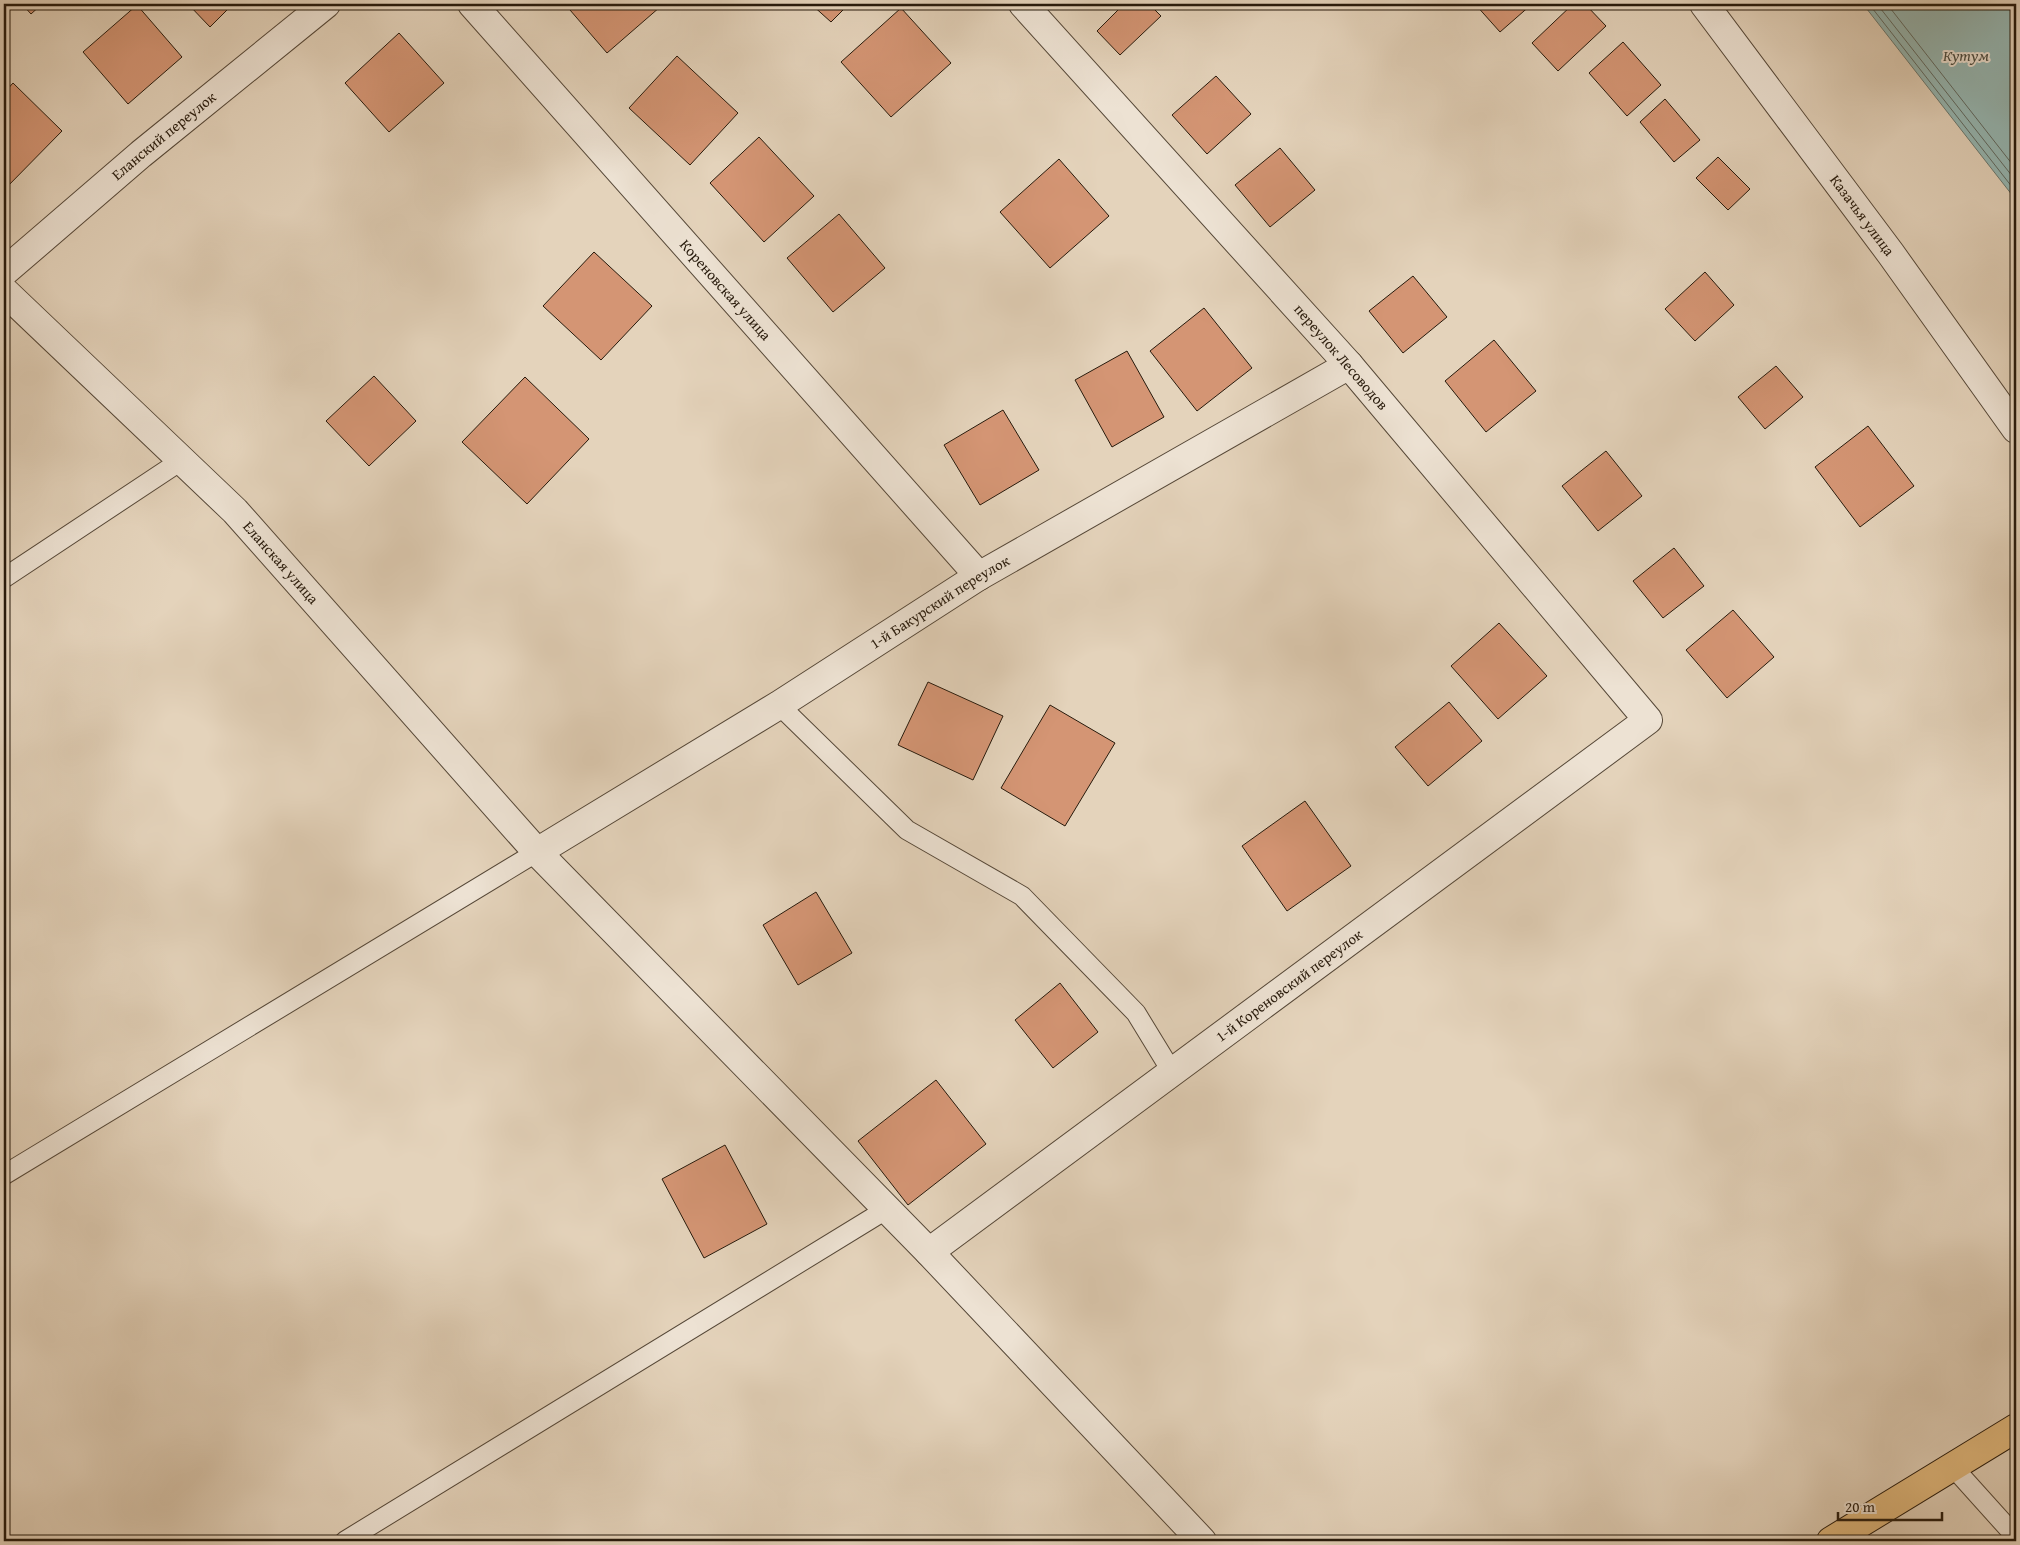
<svg xmlns="http://www.w3.org/2000/svg" width="2020" height="1545" viewBox="0 0 2020 1545" font-family="'Gentium Book Plus',serif">
<rect width="100%" height="100%" fill="#e4d3bb"/>
<filter id="stains"><feTurbulence type="fractalNoise" baseFrequency=".004" numOctaves="4"/><feColorMatrix values="0 0 0 0 .2 0 0 0 0 .09 0 0 0 0 .02 0 0 0 .5 -.17"/></filter>
<radialGradient id="worn" r=".72"><stop offset=".6" stop-color="#630" stop-opacity="0"/><stop offset="1" stop-color="#630" stop-opacity=".3"/></radialGradient>
<path fill="#95b7b3" stroke="#697870" d="M1863 4H2016V200Z"/>
<g fill="none" stroke-linecap="round" stroke-linejoin="round">
<path stroke="#5e6860" stroke-width="1" d="M1869 4 2016 192
M1877 4 2016 181
M1887 4 2016 169"/>
</g>
<path fill="#d49574" stroke="#271a0c" d="M22 4H42L31 14Z
M188 4H233L210 27Z
M577 4H657L660 7 607 53 570 10Z
M811 4H849L831 22Z
M1124 4H1149L1161 16 1120 55 1097 31Z
M1475 4H1532L1500 32Z
M1573 4H1585L1606 26 1558 71 1532 43Z
M137 5 182 57 128 104 83 52Z
M901 8 951 63 891 117 841 62Z
M399 33 444 83 389 132 345 83Z
M1623 42 1661 85 1627 116 1589 73Z
M677 56 738 113 690 165 629 108Z
M1216 76 1251 114 1207 154 1172 115Z
M13 83 62 131 4 190V93Z
M1665 99 1700 140 1674 162 1640 122Z
M759 137 814 196 764 242 710 183Z
M1280 148 1315 190 1270 227 1235 185Z
M1718 157 1750 189 1728 210 1696 178Z
M1059 159 1109 216 1050 268 1000 212Z
M839 214 885 268 833 312 787 258Z
M594 252 652 306 601 360 543 306Z
M1705 272 1734 305 1695 341 1665 309Z
M1413 276 1447 317 1403 353 1369 311Z
M1204 308 1252 368 1197 411 1150 351Z
M1494 340 1536 391 1486 432 1445 381Z
M1127 351 1164 417 1112 447 1075 380Z
M1776 366 1803 397 1765 429 1738 397Z
M374 376 416 421 369 466 326 421Z
M525 377 589 439 527 504 462 442Z
M1003 410 1039 470 980 505 944 445Z
M1868 426 1914 486 1860 527 1815 467Z
M1606 451 1642 496 1598 531 1562 486Z
M1674 548 1704 586 1663 618 1633 581Z
M1733 610 1774 657 1727 698 1686 650Z
M1499 623 1547 676 1498 719 1451 666Z
M928 682 1003 716 973 780 898 745Z
M1449 702 1482 741 1428 786 1395 747Z
M1050 705 1115 743 1065 826 1001 788Z
M1305 801 1351 866 1287 911 1242 846Z
M816 892 852 953 798 985 763 925Z
M1060 983 1098 1032 1053 1068 1015 1020Z
M936 1080 986 1144 908 1205 858 1141Z
M725 1145 767 1224 704 1258 662 1179Z"/>
<g fill="none" stroke-linecap="round" stroke-linejoin="round">
<g stroke="#564838" stroke-width="21">
<path id="service" d="M4 578 182 460
M779 705 907 830 1022 896 1136 1013 1172 1072
M4 1175 537 852
M1953 1467 2016 1537
M345 1541 887 1209"/>
</g>
<g stroke="#564838" stroke-width="30">
<g id="minor">
<path id="s1" d="M472 4 979 576"/>
<path id="s2" d="M1704 4 1891 254 2016 429"/>
<path id="s3" d="M4 272 141 154 326 4"/>
<path id="s4" d="M4 291 235 511 537 852 929 1252 1202 1541"/>
<path id="s5" d="M537 852 779 705 979 576 1349 365"/>
<path id="s6" d="M929 1252 1648 720 1349 365 1023 4"/>
</g>
</g>
<g stroke="#271a0c" stroke-width="30">
<path id="primary" d="M1831 1541 2016 1428"/>
</g>
<use href="#service" stroke="#ede2d3" stroke-width="19"/>
<use href="#minor" stroke="#ede2d3" stroke-width="28"/>
<use href="#primary" stroke="#e2ba7e" stroke-width="28"/>
</g>
<g text-anchor="middle" stroke-width="4" stroke-linejoin="round" paint-order="stroke">
<g font-size="15" fill="#271a0c" stroke="#ede2d3">
<text dy="5" stroke="none"><textPath href="#s3" startOffset="210">Еланский переулок</textPath></text>
<text dy="5" stroke="none"><textPath href="#s2" startOffset="264">Казачья улица</textPath></text>
<text dy="5" stroke="none"><textPath href="#s1" startOffset="382">Кореновская улица</textPath></text>
<text transform="translate(1341 357) rotate(49)" y="5">переулок Лесоводов</text>
<text dy="5" stroke="none"><textPath href="#s4" startOffset="388">Еланская улица</textPath></text>
<text dy="5" stroke="none"><textPath href="#s5" startOffset="474">1-й Бакурский переулок</textPath></text>
<text dy="5" stroke="none"><textPath href="#s6" startOffset="448">1-й Кореновский переулок</textPath></text>
</g>
<g font-size="16" font-style="italic" fill="#48493e" stroke="#ede2d3">
<text x="1966" y="61">Кутум</text>
</g>
</g>
<rect width="2020" height="1545" fill="none" stroke="#e4d3bb" stroke-width="20"/>
<rect x="5" y="5" width="2010" height="1535" fill="none" stroke="#271a0c" stroke-width="2.5"/>
<rect x="10" y="10" width="2000" height="1525" fill="none" stroke="#271a0c"/>
<path d="M1838 1512v8h104v-8" fill="none" stroke="#271a0c" stroke-width="2.5"/>
<text x="1845" y="1512" font-size="15" fill="#271a0c" stroke="#ede2d3" stroke-width="4" paint-order="stroke">20 m</text>
<rect width="100%" height="100%" filter="url(#stains)"/>
<rect width="100%" height="100%" fill="url(#worn)"/>
</svg>
